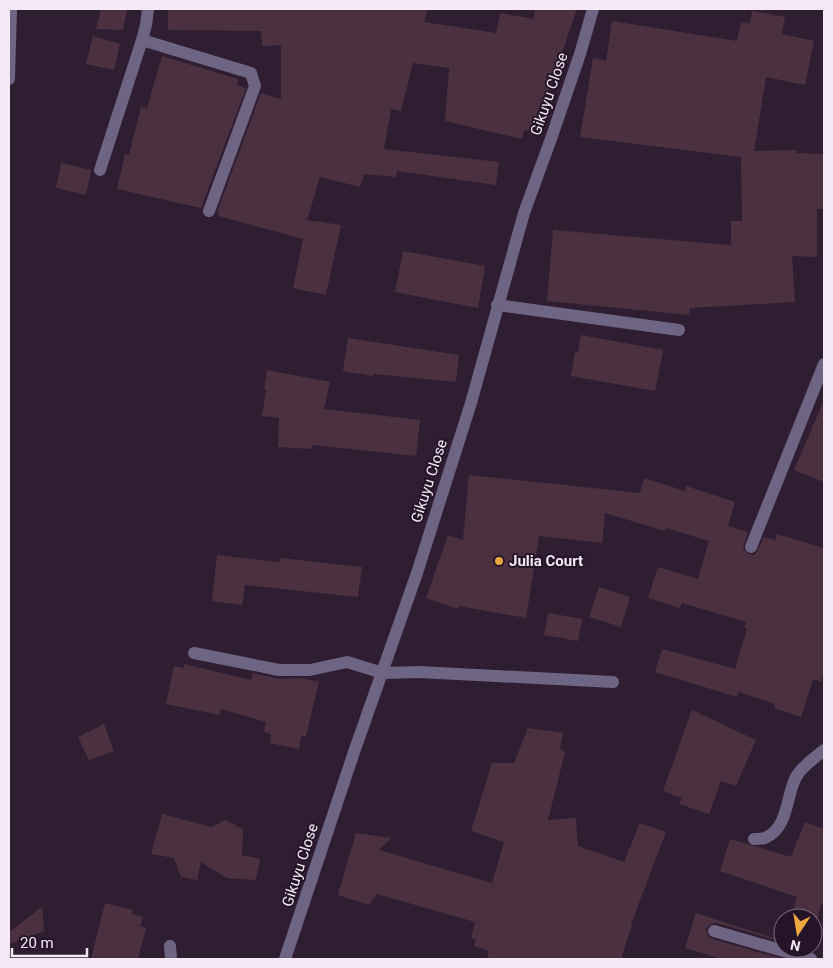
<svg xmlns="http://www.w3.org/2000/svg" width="833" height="968" viewBox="0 0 833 968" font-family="Roboto,sans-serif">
<rect width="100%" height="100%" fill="#2f1d32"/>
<path fill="#4b3140" d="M101 9H127L123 30 96 29Z
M168 9H428L424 22 496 33 500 13 534 19 535 9H577L535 131 524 130 522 139 445 121 449 68 413 63 401 111 391 109 384 149 499 162 496 185 397 171 396 177 364 174 360 187 320 177 307 220 341 225 326 295 293 288 303 239 218 216 219 212H217L261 93 281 99V45L262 46 261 31 168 30Z
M752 11 785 17 782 34 814 41 805 85 766 77 754 151 796 150V153L824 154V209H817V257L792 256 795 302 690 308 689 315 547 301 553 230 731 245V221H742L741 157 580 137 593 58 606 61 612 21 737 41 741 22 750 23Z
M93 36 120 44 114 70 86 64Z
M162 56 238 79 237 85 246 88 201 208 117 189 125 154 129 155 141 107 147 108Z
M61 163 91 170 86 195 56 188Z
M403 251 485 266 478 308 395 292Z
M581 335 663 350 655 391 571 376 575 352H578Z
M348 338 459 355 456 382 373 374V376L343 371Z
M267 370 330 382 324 409 420 420 416 456 313 445 312 449 278 447 279 418 262 416 266 390 264 389Z
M824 400V482L794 470Z
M469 475 640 493 644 478 685 491 686 486 735 502 728 526 748 532 743 548 748 554 753 555 756 553 764 537 775 540 777 534 824 548V670L821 682 813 679 801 717 774 708 775 704 739 692 737 697 655 672 662 649 735 669 747 629 744 628 746 622 682 603 680 608 648 598 658 567 698 579 709 541 666 528 665 531 605 513 602 543 539 536 526 618 459 606 458 609 426 598 448 535 463 540Z
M217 555 279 562 280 558 362 567 358 597 245 585 242 605 212 601Z
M599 587 630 597 621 627 589 617Z
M548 613 582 619 578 641 544 635Z
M184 664 251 680 253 673 279 679 301 678 319 682 306 736H301L299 749 270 743 271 734 264 732 266 722 221 709 220 715 166 704 174 666 184 668Z
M692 710 756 740 736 786 721 781 709 814 679 804 682 798 663 791Z
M104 724 114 751 89 760 78 737Z
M528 728 563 733 560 749 565 752 548 820 576 818 578 846 624 862 640 823 666 832 631 924 632 925 621 959H487L489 951 474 946 476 939 471 938 475 922 377 894 369 905 338 895 356 833 391 838 379 850 492 883 504 842 471 831 492 763H514Z
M162 814 211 827 225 820 243 829 242 855 260 859 256 880 227 878 201 862 197 880 181 877 174 858 151 854Z
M805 822 824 829V904H821L813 941V918H791L797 897 720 871 730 839 791 857Z
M105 903 133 910 132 914 143 917 140 926 146 928 138 959H91Z
M42 907 44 931 9 944V932Z
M696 913 783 941V942L716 923 709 925 706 929 708 936 712 939 783 959H722L685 948Z"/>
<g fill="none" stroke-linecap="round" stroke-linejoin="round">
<path stroke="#6e6483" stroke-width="12" d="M9 79 11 9
M497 305 679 330
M751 547 824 364
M170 946 171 959"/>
<path stroke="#6e6483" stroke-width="12" d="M142 40 251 73 255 86 209 211
M100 170 142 40 146 25 148 9
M194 653 279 670H310L347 662 383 673 419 672 613 682
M754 839C757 839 762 839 765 838 789 828 786 795 796 777 802 766 815 758 824 750
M714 931 811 959
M285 959 353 755 417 573 471 403 524 213 552 136 580 54 593 9"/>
</g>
<circle fill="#f0a73e" stroke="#251428" stroke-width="2" cx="499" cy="561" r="5"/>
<g text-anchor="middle" stroke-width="4" stroke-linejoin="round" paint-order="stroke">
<g font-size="15" fill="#f5e9f7" stroke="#251428">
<text transform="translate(549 94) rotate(-71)" y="5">Gikuyu Close</text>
<text transform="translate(429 481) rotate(-72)" y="5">Gikuyu Close</text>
<text transform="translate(300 865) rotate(-72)" y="5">Gikuyu Close</text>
</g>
<g font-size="15" font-weight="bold" fill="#f5e9f7" stroke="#251428" text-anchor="start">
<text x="509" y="566">Julia Court</text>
</g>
</g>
<rect width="833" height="968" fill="none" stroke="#f5e9f7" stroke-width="20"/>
<g transform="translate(798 933) rotate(192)"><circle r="24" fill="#251428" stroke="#78697b"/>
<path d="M0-4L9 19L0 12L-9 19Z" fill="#f0a73e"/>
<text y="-8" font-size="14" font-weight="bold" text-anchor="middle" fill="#f5e9f7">N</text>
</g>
<path d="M12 948v8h75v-8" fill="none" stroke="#f5e9f7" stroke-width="2.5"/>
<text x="20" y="948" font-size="15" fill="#f5e9f7" stroke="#251428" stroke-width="4" paint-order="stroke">20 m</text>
</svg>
